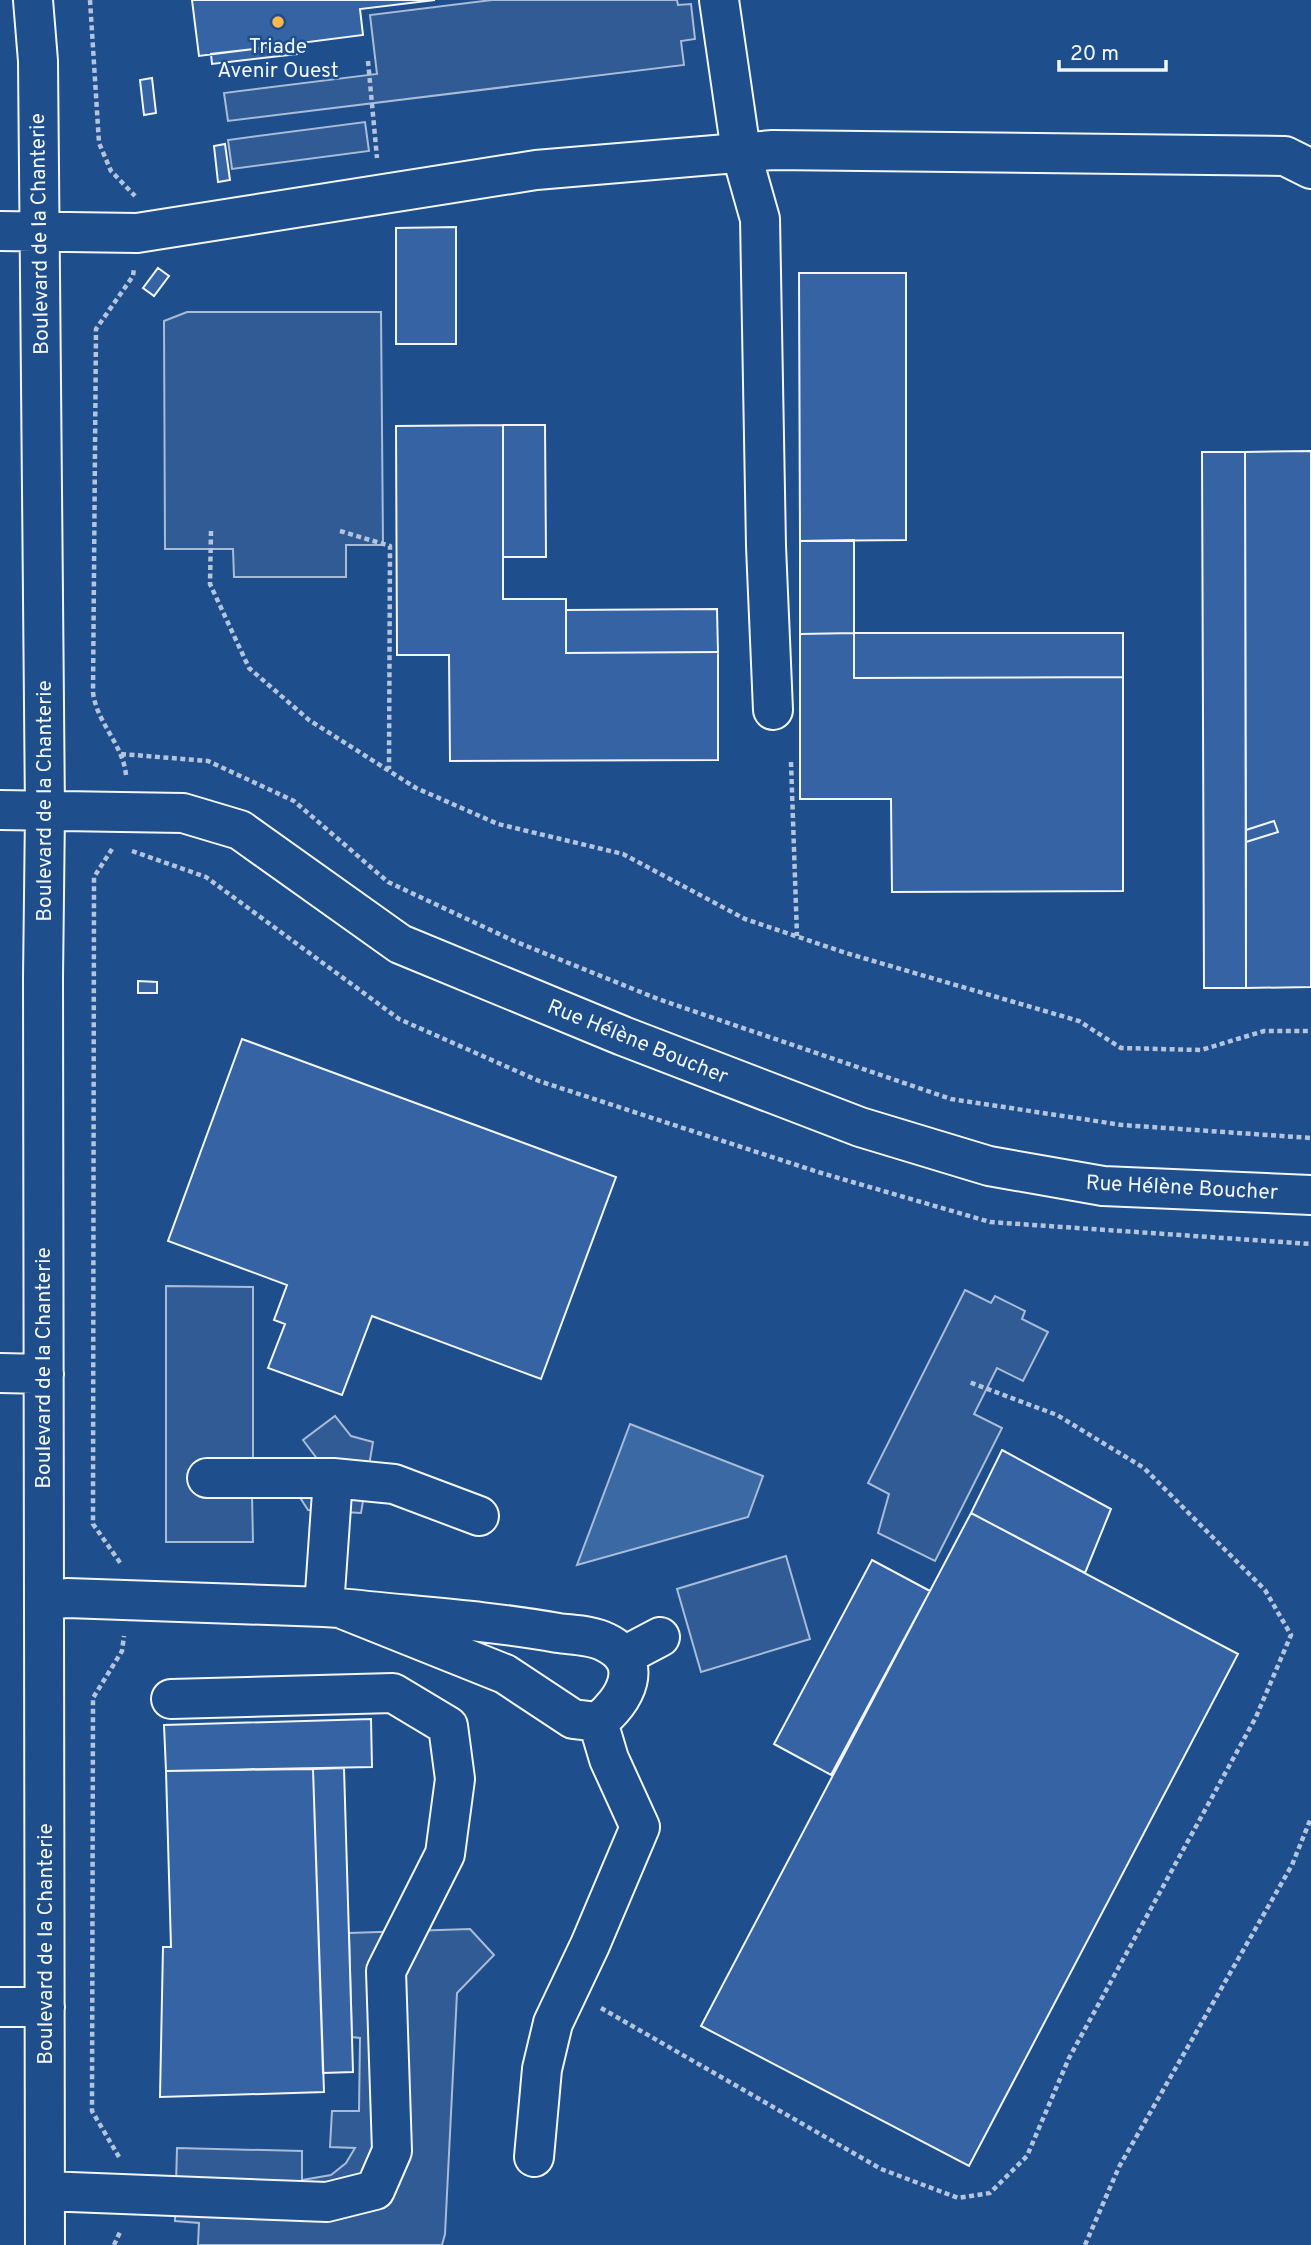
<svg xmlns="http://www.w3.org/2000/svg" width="1311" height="2245" viewBox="0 0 1311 2245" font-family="Overpass,sans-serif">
<rect width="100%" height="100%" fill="#1f4e8c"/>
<path fill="#305b95" stroke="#a8bbd7" stroke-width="2" d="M492 0H677L678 5 691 4 695 39 681 41 684 65 228 121 224 93 377 74 370 15Z
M365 122 369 151 232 169 228 140Z
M187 312H381L383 545H346V577H234L233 549H165L164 321Z
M166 1286 253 1287V1459L318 1460 303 1440 335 1416 351 1436 373 1442 361 1513 308 1510 299 1496 252 1495 253 1542H166Z
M965 1290 991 1303 995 1296 1025 1311 1022 1319 1048 1332 1023 1381 997 1368 974 1414 1002 1428 935 1561 878 1533 889 1494 868 1483Z
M786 1556 810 1639 701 1672 677 1589Z
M470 1929 494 1955 457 1993 445 2234 442 2245H198L199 2223 175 2221 177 2148 302 2151V2180L331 2175 346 2163 355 2148 330 2147 332 2111H359L360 2038 352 2037 349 1933Z"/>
<path fill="#3b69a3" stroke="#a8bbd7" stroke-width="2" d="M630 1424 763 1476 748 1517 577 1565Z"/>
<path fill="#3563a3" stroke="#f2f6ff" stroke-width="2" d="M192 0H435L360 9 363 35 199 56Z
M296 44 297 54 212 64 211 54Z
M152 78 156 113 144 115 140 80Z
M225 144 230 180 218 182 214 146Z
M456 227V344H396V228Z
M158 268 169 276 154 296 143 288Z
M799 273H906V540L800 541Z
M503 425V599H566V653L718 652V760L450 761 449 655H397L396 426Z
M503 425H545L546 557H503Z
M1311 451V987L1246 988V842L1278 832 1274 821 1246 830 1245 452Z
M1202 452H1245L1246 988H1204Z
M854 540V633L800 634V541Z
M717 609 718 652 566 653V610Z
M854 633H1123V677L854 678Z
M854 633V678L1123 677V891L892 892 891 799H800V634Z
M1274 821 1278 832 1246 842V830Z
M138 981 157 982V993H138Z
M242 1039 616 1177 541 1379 372 1316 342 1395 268 1368 285 1324 274 1320 287 1285 168 1241Z
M1002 1450 1111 1509 1085 1573 971 1513Z
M971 1513 1238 1654 969 2166 701 2026Z
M872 1560 930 1591 831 1775 774 1744Z
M371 1719 372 1767 166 1771 164 1725Z
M344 1768 353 2072 323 2073 313 1769Z
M313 1769 324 2092 160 2097 163 1947H171L166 1771Z"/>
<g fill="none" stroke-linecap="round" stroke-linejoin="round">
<g stroke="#f2f6ff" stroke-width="42">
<path id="minor" d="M33 0 38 61 45 812 43 978 45 2245
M719 0 741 152 760 219 766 546 773 710
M0 231 137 233 536 170 773 150 1285 156 1311 169
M0 810 183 813 240 830 400 944 623 1036 860 1127 989 1166 1103 1186 1311 1195
M0 1373 44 1374
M207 1478H333
M44 1601 67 1598 324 1607 340 1608C412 1616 486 1620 558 1633 572 1635 592 1635 605 1642 647 1662 625 1701 598 1722L573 1719 505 1674 340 1608
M324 1607 333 1478 394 1484 479 1516
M624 1656 660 1637
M0 2007H45
M534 2157 542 2069 553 2023 590 1945 640 1827 609 1759 598 1722
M45 2191 327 2202 375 2190 392 2151 386 1971 445 1854 455 1779 448 1726 393 1693 171 1699"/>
</g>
<path stroke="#b3c4dc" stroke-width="4.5" stroke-dasharray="5 3.5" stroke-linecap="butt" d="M90 0 99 143 111 171 135 196
M368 61 377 158
M211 531 210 584 249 668 309 720 416 788 498 824 623 854 745 919 846 953 1079 1021 1121 1048 1201 1050 1264 1031H1311
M340 531 390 546 389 769
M121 754 208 761 294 801 388 882 514 941 658 999 951 1099 1122 1125 1311 1138
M791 762 797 936
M126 775C123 744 96 722 93 692L96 329 133 276 134 268
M112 849 94 877 93 1524 121 1564
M132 851 206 877 399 1019 539 1081 818 1172 990 1222 1311 1244
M601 2008 881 2169 958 2198 990 2193 1027 2156 1069 2058 1256 1717 1291 1635 1265 1590 1144 1468 1057 1415 969 1382
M119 2157 92 2111 93 1698 122 1651 124 1636
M114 2245 121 2230
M1085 2245 1119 2167 1292 1865 1311 1818"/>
<use href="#minor" stroke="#1f4e8c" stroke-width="38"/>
</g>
<circle fill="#ffb74d" stroke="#1f4e8c" stroke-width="2.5" cx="278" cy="22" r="7"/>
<g text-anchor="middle" stroke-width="5" stroke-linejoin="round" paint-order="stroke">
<g font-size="21" fill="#f2f6ff" stroke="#1f4e8c">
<text x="278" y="53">Triade<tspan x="278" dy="24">Avenir Ouest</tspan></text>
</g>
<g font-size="21" fill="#f2f6ff" stroke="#1f4e8c">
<text transform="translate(39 234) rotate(-91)" y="7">Boulevard de la Chanterie</text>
<text transform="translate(44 801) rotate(-90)" y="7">Boulevard de la Chanterie</text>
<text transform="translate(638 1041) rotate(22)" y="7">Rue Hélène Boucher</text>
<text transform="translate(1182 1187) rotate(3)" y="7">Rue Hélène Boucher</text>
<text transform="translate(43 1368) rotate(-90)" y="7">Boulevard de la Chanterie</text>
<text transform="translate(45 1944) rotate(-90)" y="7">Boulevard de la Chanterie</text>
</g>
</g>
<path d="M1059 60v10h107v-10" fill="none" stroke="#f2f6ff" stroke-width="3.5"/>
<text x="1070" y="60" font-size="21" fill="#f2f6ff" stroke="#1f4e8c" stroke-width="5" paint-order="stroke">20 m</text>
</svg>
